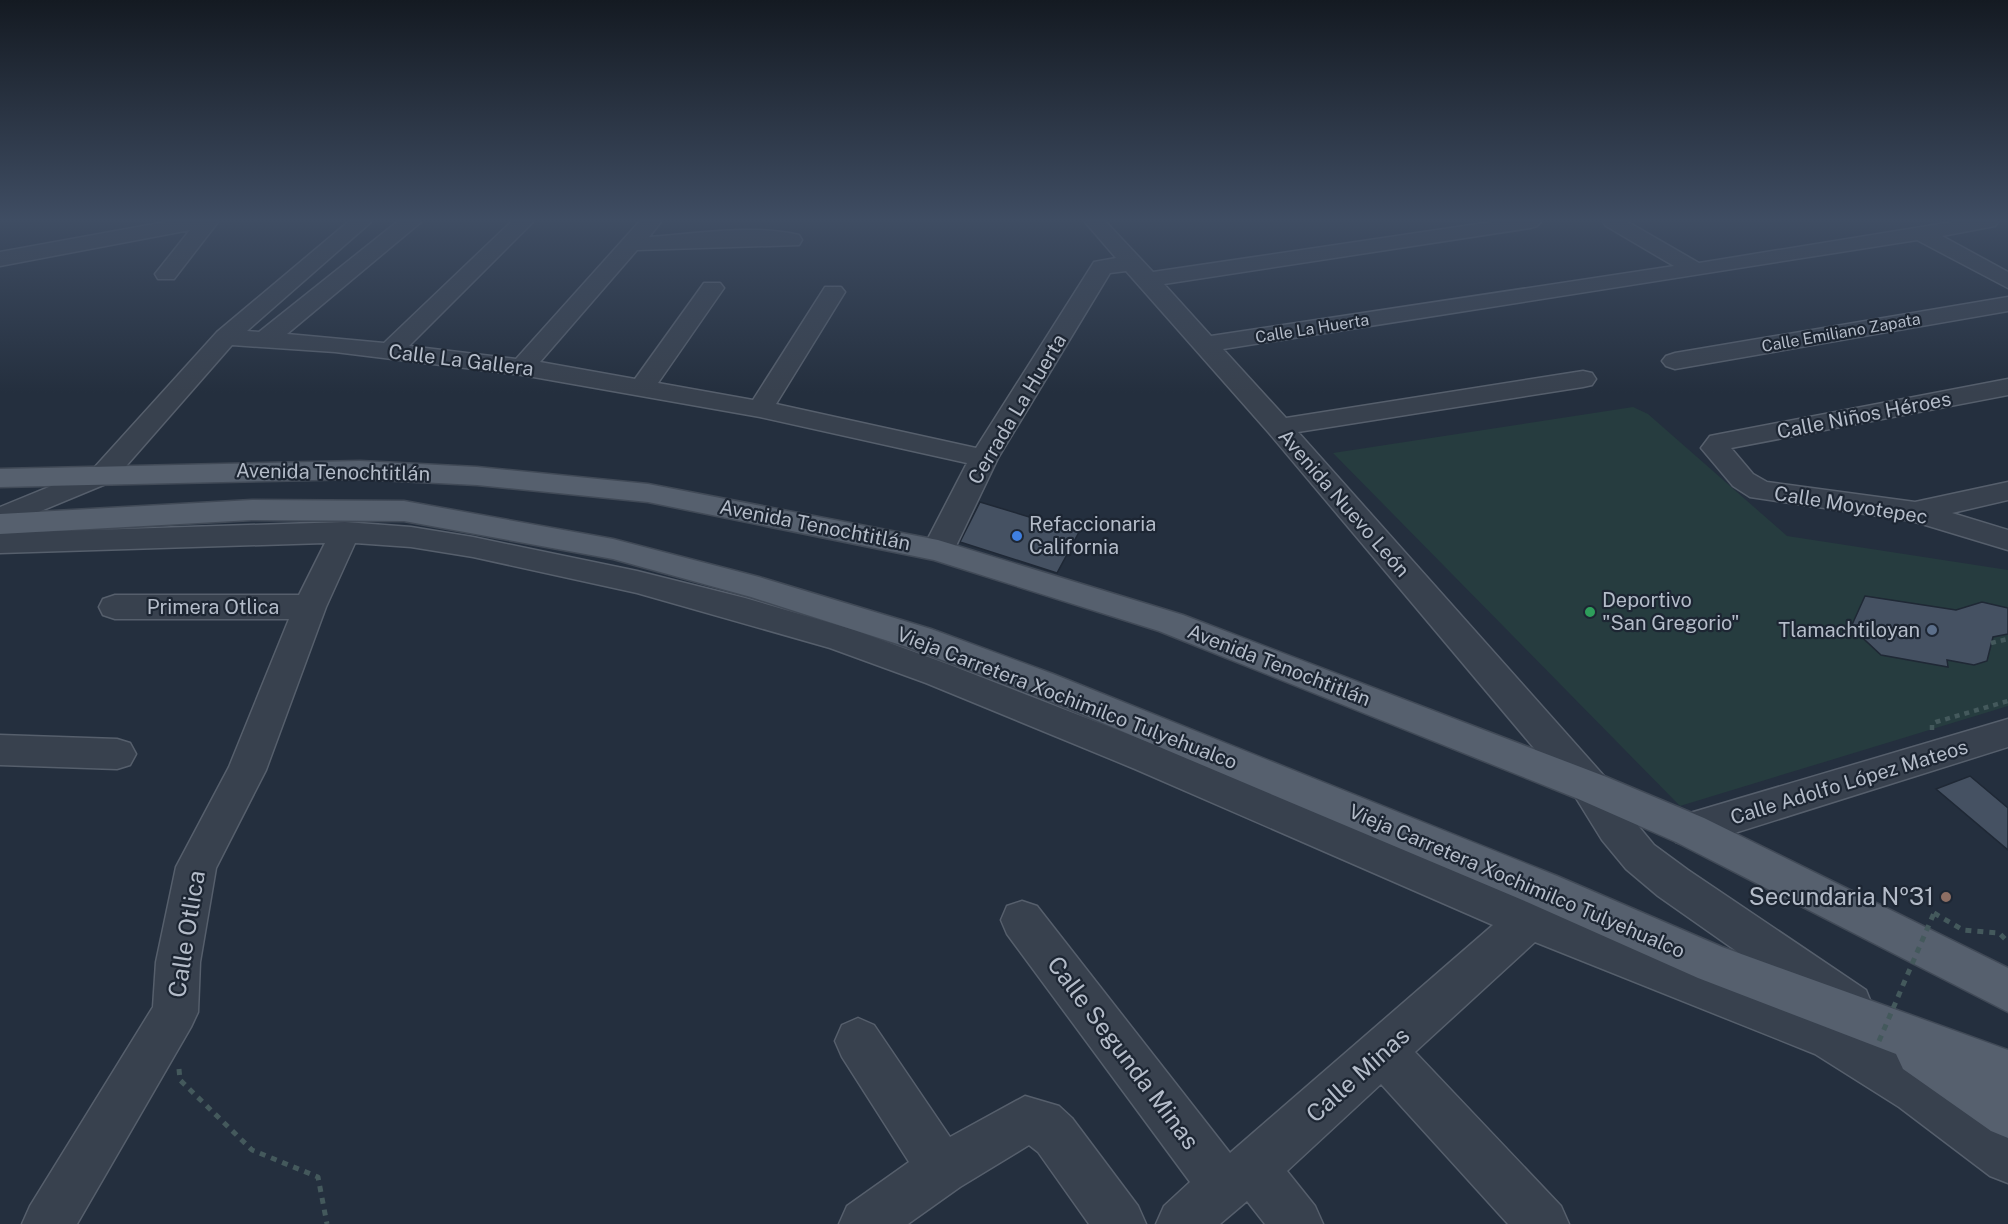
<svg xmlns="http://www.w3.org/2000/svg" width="2008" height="1224" viewBox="0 0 2008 1224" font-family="'Public Sans',sans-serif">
<rect width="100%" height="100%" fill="#242f3e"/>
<path fill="#263c3f" d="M1633 407 1648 414 1787 536 2008 570V706L1680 806 1333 453Z"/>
<path fill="#455162" stroke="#1f2835" stroke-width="1.5" d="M980 502 1079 532 1057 573 960 542Z
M1865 596 1956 610 1982 602 2008 608V634L1993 637 1987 661 1974 665 1947 660 1948 667 1881 655 1851 627Z
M1970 776 2008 808V850L1936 789Z"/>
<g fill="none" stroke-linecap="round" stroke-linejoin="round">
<g stroke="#565f6c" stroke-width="3">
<path id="minor" d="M165 222H218L174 279H158L155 274 190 230 0 266V252Z
M348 222H371L247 331 259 332 397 222H421L287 334 384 343 511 222H533L409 346 516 359 639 222H661L649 237C694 234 755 224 799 235L802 240 799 245 637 250 540 362 635 379 704 283H720L724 288 658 383 753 400 825 287H841L845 292 776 404 976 448 1094 262 1116 258 1085 222H1106L1153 272 1491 222H1541L1537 226 1530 228 1164 284 1211 336 1674 266 1606 226 1603 222H1628L1699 263 1952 222H1998L1995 226 1942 236 2008 272V288L1917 240 1223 349 1286 418 1583 371 1592 373 1596 379 1592 385 1583 387 1298 432 1604 776 1630 816 1654 845 1688 870 1866 990 1872 1005 1866 1020 1853 1025 1933 1073 2008 1128V1183L1990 1176 1899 1107 1815 1054 1535 942 1415 1052 1561 1206 1569 1224H1508L1381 1084 1287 1171 1315 1206 1323 1224H1265L1247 1201 1220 1224H1156L1164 1206 1190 1182 1007 934 1001 920 1007 906 1022 901 1037 906 1230 1153 1493 925 1135 769 926 683 830 648 637 593 473 557 411 547 355 543 326 607 266 770 216 868 200 962 198 1012 191 1027 77 1224H22L30 1206 153 1007 156 962 176 867 229 767 289 619H115L103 615 99 607 103 599 115 595H299L325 543 0 553V533L345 522 411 527 473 537 637 571 745 598 854 630 950 665 1161 747 1544 906 1823 1012 1658 896 1626 869 1602 840 1576 798 1269 433 1126 271 1110 273 998 458 954 550 949 557 938 560 927 557 922 550 967 463 760 417 522 375 335 352 232 345 113 481 0 528V507L93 469 217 332Z
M2008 297V311L1675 369 1666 366 1662 361 1666 356 1675 353Z
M2008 379V395L1731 448 1753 474 1767 482 1915 502 2008 482V500L1952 513 2008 530V550L1912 521 1750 497 1733 486 1701 448 1710 436 1720 434Z
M2008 719V747L1690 847 1676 842 1670 830 1676 818 1690 813Z
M0 735 117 739 130 743 136 754 130 765 117 769 0 765Z
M858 1018 874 1025 950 1137 1025 1096 1059 1106 1072 1118 1138 1206 1146 1224H1089L1038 1152 1029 1145 960 1187 908 1224H839L847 1206 909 1162 842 1057 835 1041 842 1025Z"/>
</g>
<g stroke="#414a57" stroke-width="3">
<path id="major" d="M360 461 477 467 648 484 938 540 1183 615 1604 776 1704 818 2008 968V1012L1676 842 1576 798 1159 631 934 560 648 502 477 485 360 479 0 487V469Z
M252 500 404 501 613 539 759 577 931 629 1053 674 1557 876 1722 947 2008 1050V1138L1991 1131 1903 1069 1896 1054 1698 978 1527 902 1029 692 907 647 751 597 613 559 404 521 252 520 0 534V514Z"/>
</g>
<path stroke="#44595c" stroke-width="4.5" stroke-dasharray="5 5" stroke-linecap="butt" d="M1991 643 2008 639
M1932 730V724L1936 722 2008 701"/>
<path stroke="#44595c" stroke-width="5" stroke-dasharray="6 6" stroke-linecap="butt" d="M1934 913 1963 930 1999 933 2008 942
M179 1069 180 1080 252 1150 318 1177 327 1224"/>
<use href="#minor" fill="#38414e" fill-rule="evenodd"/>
<use href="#major" fill="#56606e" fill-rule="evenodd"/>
<path stroke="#44595c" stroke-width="5" stroke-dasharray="6 6" stroke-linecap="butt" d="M1879 1041 1934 913"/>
</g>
<linearGradient id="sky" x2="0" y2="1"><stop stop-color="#141a22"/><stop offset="0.56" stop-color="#3f4d63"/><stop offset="1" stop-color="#3f4d63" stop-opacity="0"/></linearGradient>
<rect width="2008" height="393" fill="url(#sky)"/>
<circle fill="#3f7fe0" stroke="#1d2633" stroke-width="2" cx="1017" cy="536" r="6"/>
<circle fill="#2e9e5b" stroke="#1d2633" stroke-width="2" cx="1590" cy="612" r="6"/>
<circle fill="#5c6f8a" stroke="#1d2633" stroke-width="2" cx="1932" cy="630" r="6"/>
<circle fill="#8d6e63" stroke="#1d2633" stroke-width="2" cx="1946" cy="897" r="6"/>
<g text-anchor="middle" stroke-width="4.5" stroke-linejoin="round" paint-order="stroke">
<g font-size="16" fill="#b4bcc9" stroke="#1d2633">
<text transform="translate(1312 328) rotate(-9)" y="6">Calle La Huerta</text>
<text transform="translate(1841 332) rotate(-10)" y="6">Calle Emiliano Zapata</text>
</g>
<g font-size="20" fill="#b4bcc9" stroke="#1d2633">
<text transform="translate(461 360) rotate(7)" y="7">Calle La Gallera</text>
<text transform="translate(1017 409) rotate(-59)" y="7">Cerrada La Huerta</text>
<text transform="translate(1864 415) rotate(-11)" y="7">Calle Niños Héroes</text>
<text transform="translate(333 472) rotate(1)" y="7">Avenida Tenochtitlán</text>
<text transform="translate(1344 503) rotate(49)" y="7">Avenida Nuevo León</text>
<text transform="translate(1851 505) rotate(9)" y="7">Calle Moyotepec</text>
<text transform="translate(815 525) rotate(11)" y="7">Avenida Tenochtitlán</text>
<text x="213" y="614">Primera Otlica</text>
<text transform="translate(1279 665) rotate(21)" y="7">Avenida Tenochtitlán</text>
<text transform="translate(1067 698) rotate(21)" y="7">Vieja Carretera Xochimilco Tulyehualco</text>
<text transform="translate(1849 782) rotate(-17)" y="7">Calle Adolfo López Mateos</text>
<text transform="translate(1517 881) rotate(23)" y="7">Vieja Carretera Xochimilco Tulyehualco</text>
</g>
<g font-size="20" fill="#b4bcc9" stroke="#1d2633" text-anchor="start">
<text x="1029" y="531">Refaccionaria<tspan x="1029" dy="23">California</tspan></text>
<text x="1602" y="607">Deportivo<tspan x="1602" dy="23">"San Gregorio"</tspan></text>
<text x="1920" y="637" text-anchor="end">Tlamachtiloyan</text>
</g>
<g font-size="24" fill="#b4bcc9" stroke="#1d2633" text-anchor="end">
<text x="1934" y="905">Secundaria Nº31</text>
</g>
<g font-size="24" fill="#b4bcc9" stroke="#1d2633">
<text transform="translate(187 934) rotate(-81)" y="8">Calle Otlica</text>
<text transform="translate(1123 1053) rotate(53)" y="8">Calle Segunda Minas</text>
<text transform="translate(1358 1075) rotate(-42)" y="8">Calle Minas</text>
</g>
</g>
</svg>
